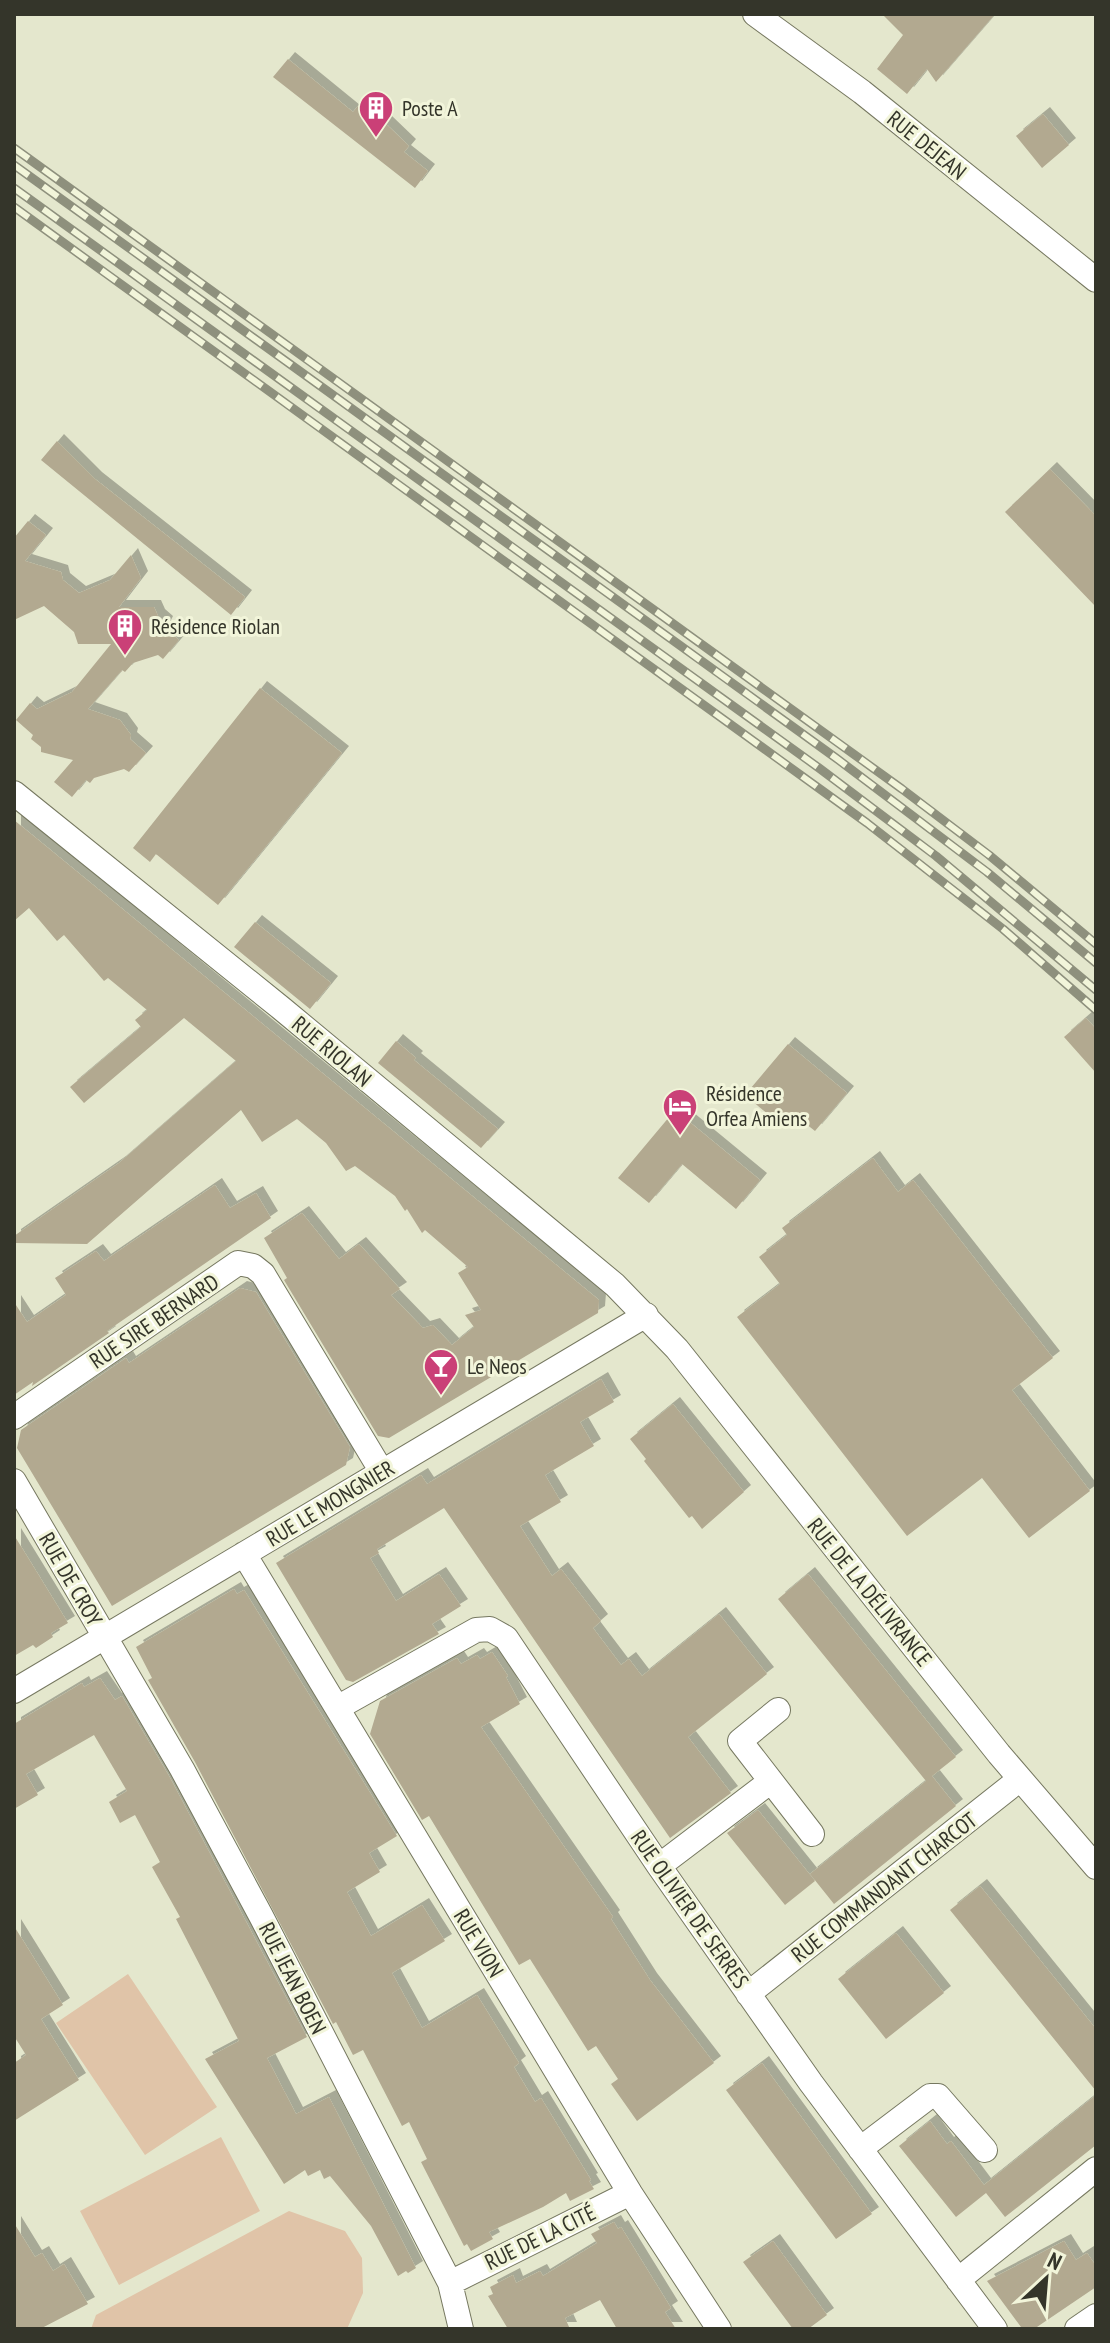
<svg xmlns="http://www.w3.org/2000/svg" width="1110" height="2343" viewBox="0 0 1110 2343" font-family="'PT Sans Narrow',sans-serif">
<defs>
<filter id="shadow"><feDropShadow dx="7" dy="-7" stdDeviation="0" flood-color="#0004"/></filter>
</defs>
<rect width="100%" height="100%" fill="#e4e7cd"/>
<path fill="#e0c4a8" d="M128 1974 217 2107 145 2155 56 2023Z
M221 2137 260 2211 119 2285 80 2211Z
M289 2211 345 2231 362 2258 363 2293 347 2329H91L96 2315Z"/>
<path fill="#b2a990" filter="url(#shadow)" d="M882 14H995L936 82 927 69 907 94 877 69 903 35Z
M288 59 353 112 358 106 385 123 409 146 404 152 428 171 415 188 273 77Z
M1043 114 1069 145 1042 168 1016 136Z
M57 441 95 479 245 597 231 615 41 460Z
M1050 469 1096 516V607L1005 512Z
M28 521 46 535 25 561 61 572 63 580 79 593 110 580 131 555 141 578 119 607H154L158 616 166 623 164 627 179 640 163 659 158 655 133 663 125 672 122 670 88 709 120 720 131 735 130 739 146 753 129 772 124 769 94 778 90 783 86 780 72 797 54 782 73 760 41 752V747L31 739 33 735 16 720 30 703 37 709 72 692 111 644H78L74 632 44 606 14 620V538Z
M260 688 342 753 218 905 156 854 150 862 133 848Z
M14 820 599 1300 598 1313 389 1438 378 1436 284 1280 287 1278 264 1238 302 1213 339 1259 359 1244 400 1289 391 1295 423 1328 433 1325 452 1345 474 1327 465 1315 481 1310 458 1273 468 1267 425 1230 422 1233 407 1209 405 1211 395 1196 355 1166 346 1171 326 1143 297 1119 262 1142 241 1110 87 1244 14 1243V1236L119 1163 236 1061 184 1018 84 1103 70 1087 141 1027 135 1020 147 1010 108 978 104 981 64 935 57 941 29 908 14 921Z
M255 922 331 983 310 1009 234 947Z
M1086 1018 1096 1029V1073L1064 1037Z
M396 1041 416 1058 414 1060 498 1129 481 1148 378 1063Z
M788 1044 847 1093 815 1131 792 1113 782 1126 745 1095Z
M675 1110 760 1180 736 1209 682 1164 649 1203 618 1178Z
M873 1158 898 1192 913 1180 1053 1358 1012 1390 1090 1491 1029 1538 982 1478 907 1536 737 1317 780 1284 759 1257 787 1235 782 1228Z
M215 1185 230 1208 256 1193 271 1218 107 1331 109 1333 32 1386 33 1382 14 1395V1302L27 1322 66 1295 55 1278 96 1251 104 1261Z
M240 1288 256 1292 350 1447 346 1465 112 1606 17 1448 21 1430 126 1358 129 1363Z
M601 1379 614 1402 580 1422 594 1446 545 1475 561 1502 520 1526 552 1576 561 1569 601 1621 593 1628 621 1665 629 1659 642 1676 719 1614 767 1674 688 1737 731 1793 670 1838 444 1508 377 1549 379 1553 370 1558 396 1601 439 1574 461 1606 432 1624 439 1634 353 1682 346 1680 276 1563 421 1475 427 1484Z
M673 1404 744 1492 702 1529 692 1516 689 1518 644 1461 646 1459 630 1439Z
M14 1535 68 1623 51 1633 53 1637 36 1648 33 1645 14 1656Z
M808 1574 956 1757 932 1776 956 1806 834 1904 810 1874 926 1781 778 1599Z
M234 1589 237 1594 244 1590 397 1836 369 1853 380 1872 347 1892 371 1936 422 1905 445 1941 392 1973 422 2028 477 1995 519 2063 514 2067 535 2102 541 2098 591 2180 589 2181 594 2189 570 2201 566 2193 543 2207 489 2232 493 2239 471 2251 467 2244 464 2246 421 2162 427 2159 409 2122 402 2126 363 2050 353 2055 336 2022 333 2024 195 1762 148 1680 152 1678 136 1647Z
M492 1652 508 1676 506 1677 520 1704 481 1727 613 1917 611 1919 650 1980 714 2063 637 2121 611 2084 618 2079 596 2046 588 2051 530 1959 519 1965 429 1816 422 1820 370 1734 380 1701 457 1658 461 1664 477 1655 480 1659Z
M100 1678 115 1700 122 1696 169 1776 307 2037 267 2058 296 2114 329 2097 416 2268 408 2273 406 2271 398 2276 371 2226 330 2176 324 2179 320 2170 308 2176 305 2170 284 2184 205 2059 239 2041 176 1919 180 1917 152 1867 160 1862 135 1815 120 1823 109 1802 127 1791 94 1735 26 1774 38 1795 14 1809V1724L82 1683 84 1687Z
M758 1810 815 1881 785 1905 727 1833Z
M980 1886 1096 2029V2091L950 1910Z
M14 1926 63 2005 41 2019 79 2080 14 2121V2063L26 2055 14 2036Z
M896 1933 944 1993 886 2039 838 1979Z
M762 2063 872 2214 836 2239 726 2090Z
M1096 2095V2145L1005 2217 986 2193 956 2217 899 2146 930 2121 947 2144 951 2141 984 2185Z
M614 2222 618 2229 621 2227 671 2308 665 2312 676 2329H617L600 2300 565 2318 570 2329H508L488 2296 493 2294 490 2287 513 2275 516 2283 540 2271 543 2276 597 2243 591 2234Z
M14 2223 35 2257 42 2253 53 2271 64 2264 88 2304 40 2329H14Z
M773 2241 827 2315 808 2329H793L743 2262Z
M1064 2241 1076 2260 1087 2253 1096 2266V2287L1034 2329 1021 2327 987 2281Z"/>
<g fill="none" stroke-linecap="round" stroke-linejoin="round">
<g stroke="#767860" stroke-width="26">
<path id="street" d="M755 14 862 92 1096 280
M14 793 281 1008 615 1285 677 1349 999 1754 1096 1867
M14 1417 238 1263 253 1266 263 1274 382 1472
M14 1481 182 1769 261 1916 450 2283 461 2329
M244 1554 630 2193 719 2329
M14 1691 646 1315
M337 1708 476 1630 490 1629 506 1638 659 1866 811 2083 995 2329
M778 1710 740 1741 812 1834
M659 1866 771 1781
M748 1994 1020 1779
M860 2149 930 2096H938L985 2150
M958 2280 1096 2169
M450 2283 630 2193
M1077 2329 1096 2316"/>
</g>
<use href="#street" stroke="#fff" stroke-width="24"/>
<g stroke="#8e907d" stroke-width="9">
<path id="rail" d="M14 148 902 789 989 855 1096 944
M14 165 836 758 987 872 1096 963
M14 188 819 768 936 856 1096 990
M14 207 867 823 1003 929 1096 1010"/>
</g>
<use href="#rail" stroke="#f2f5da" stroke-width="6" stroke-dasharray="18" stroke-linecap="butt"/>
</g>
<defs>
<g id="building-pin" transform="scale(1.8)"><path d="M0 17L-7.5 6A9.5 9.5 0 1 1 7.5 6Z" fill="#ca4077" stroke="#f2f5da"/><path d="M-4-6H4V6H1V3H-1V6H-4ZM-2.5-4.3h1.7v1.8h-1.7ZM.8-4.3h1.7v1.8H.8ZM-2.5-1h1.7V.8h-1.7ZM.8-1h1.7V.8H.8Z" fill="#fff"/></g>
<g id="hotel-pin" transform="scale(1.8)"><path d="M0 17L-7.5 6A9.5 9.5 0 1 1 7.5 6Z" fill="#ca4077" stroke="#f2f5da"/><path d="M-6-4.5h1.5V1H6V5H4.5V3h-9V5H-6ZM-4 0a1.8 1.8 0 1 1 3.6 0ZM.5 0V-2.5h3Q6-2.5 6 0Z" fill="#fff"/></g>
<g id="bar-pin" transform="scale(1.8)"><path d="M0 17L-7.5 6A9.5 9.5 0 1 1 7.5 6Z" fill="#ca4077" stroke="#f2f5da"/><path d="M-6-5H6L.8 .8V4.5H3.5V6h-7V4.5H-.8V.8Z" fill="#fff"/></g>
</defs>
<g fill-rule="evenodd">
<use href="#building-pin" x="376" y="108"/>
<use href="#building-pin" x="125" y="626"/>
<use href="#hotel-pin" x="680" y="1106"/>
<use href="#bar-pin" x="441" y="1366"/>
</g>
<g text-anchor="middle" stroke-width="6" stroke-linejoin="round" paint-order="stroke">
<g font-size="22" fill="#34352a" stroke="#f2f5da" text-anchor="start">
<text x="402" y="116">Poste A</text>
<text x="151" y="634">Résidence Riolan</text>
<text x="706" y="1101">Résidence<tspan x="706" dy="25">Orfea Amiens</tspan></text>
<text x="467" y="1374">Le Neos</text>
</g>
<g font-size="22" fill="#34352a" stroke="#f2f5da">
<text transform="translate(927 145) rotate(39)" y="8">RUE DEJEAN</text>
<text transform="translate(332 1051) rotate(40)" y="8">RUE RIOLAN</text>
<text transform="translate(154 1321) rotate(-34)" y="8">RUE SIRE BERNARD</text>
<text transform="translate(330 1503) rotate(-31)" y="8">RUE LE MONGNIER</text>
<text transform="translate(71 1579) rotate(60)" y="8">RUE DE CROY</text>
<text transform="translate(870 1592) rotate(51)" y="8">RUE DE LA DÉLIVRANCE</text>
<text transform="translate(884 1887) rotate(-38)" y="8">RUE COMMANDANT CHARCOT</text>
<text transform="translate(690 1909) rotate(55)" y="8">RUE OLIVIER DE SERRES</text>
<text transform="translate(479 1943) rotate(59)" y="8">RUE VION</text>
<text transform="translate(293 1978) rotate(63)" y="8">RUE JEAN BOEN</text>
<text transform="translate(540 2237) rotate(-26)" y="8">RUE DE LA CITÉ</text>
</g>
</g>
<rect width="1110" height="2343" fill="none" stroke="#34352a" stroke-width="32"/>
<g transform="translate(1046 2279) rotate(26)" stroke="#f2f5da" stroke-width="6" paint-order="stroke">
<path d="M0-6L14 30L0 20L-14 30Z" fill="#34352a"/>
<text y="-12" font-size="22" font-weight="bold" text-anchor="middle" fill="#34352a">N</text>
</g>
</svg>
